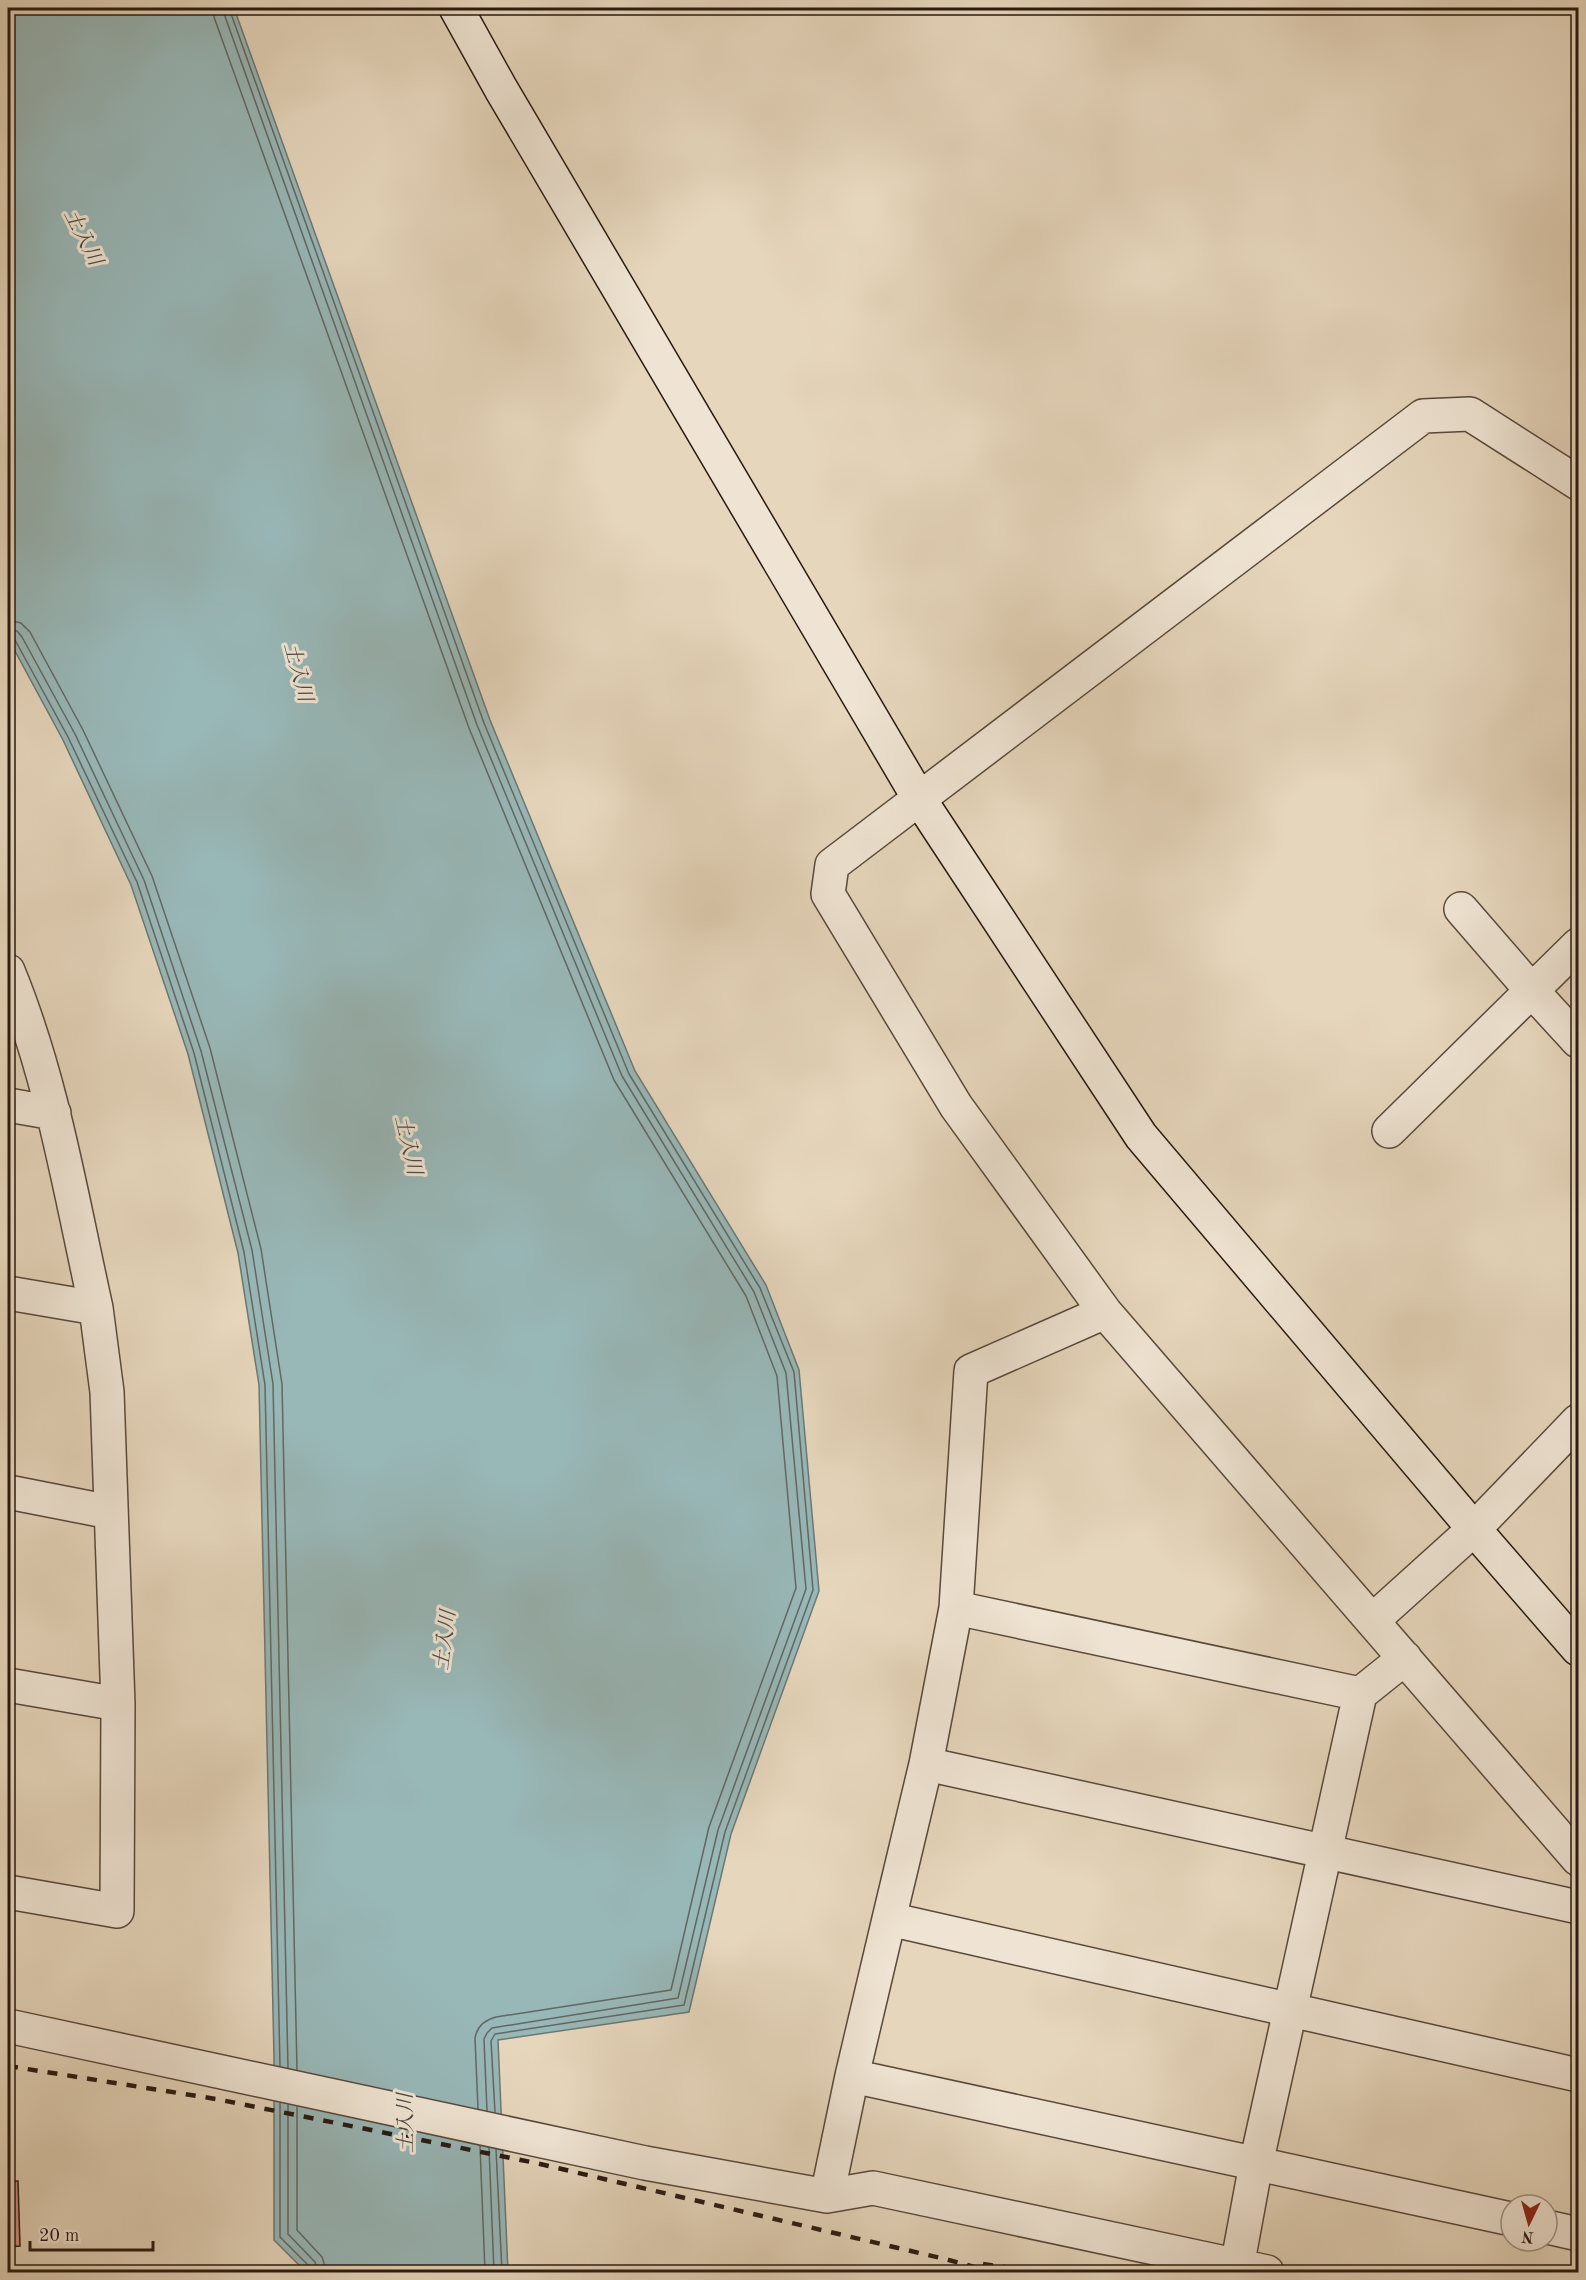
<svg xmlns="http://www.w3.org/2000/svg" width="1586" height="2280" viewBox="0 0 1586 2280" font-family="'Old Standard TT','Noto Serif JP',serif">
<rect width="100%" height="100%" fill="#e6d6bc"/>
<filter id="stains"><feTurbulence type="fractalNoise" baseFrequency=".00333" numOctaves="4"/><feColorMatrix values="0 0 0 0 .2 0 0 0 0 .09 0 0 0 0 .02 0 0 0 .5 -.17"/></filter>
<radialGradient id="worn" r=".72"><stop offset=".6" stop-color="#630" stop-opacity="0"/><stop offset="1" stop-color="#630" stop-opacity=".3"/></radialGradient>
<path fill="#98b7b7" stroke="#6b7874" stroke-width="1.5" d="M8 8H234L490 720 635 1071 766 1285 799 1370 819 1591 731 1834 689 2012 498 2040 508 2272H306L274 2240V2056L259 1385 238 1253 188 1054 131 885 63 740 8 638Z"/>
<g fill="none" stroke-linecap="round" stroke-linejoin="round">
<path stroke="#606864" stroke-width="1.5" d="M213 8 214 17 469 728 614 1080 746 1296 777 1376 796 1588 709 1827 671 1990 496 2017C484 2020 477 2027 475 2038L478 2109
M222 8 477 725 622 1076 754 1292 786 1373 806 1589 718 1830 678 1998 492 2028 487 2033 484 2039 487 2111
M229 8 484 723 629 1074 760 1288 794 1372 813 1590 725 1832 684 2005 495 2034 491 2041 495 2112
M8 620 21 623 30 632 83 730 152 876 210 1048 261 1249 282 1384 297 2070
M8 629 17 631 22 637 75 734 144 880 201 1051 252 1250 273 1384 288 2068
M8 636 15 640 68 737 137 882 194 1053 244 1252 265 1385 280 2066
M280 2103V2237L309 2266 310 2272
M288 2105V2234L315 2262 318 2272
M297 2107V2230L322 2257 327 2272
M480 2146 485 2272
M489 2148 494 2272
M496 2149 502 2272"/>
</g>
<path fill="#d59088" stroke="#281a10" stroke-width="1.5" d="M8 2181H18L20 2246 8 2247Z"/>
<g fill="none" stroke-linecap="round" stroke-linejoin="round">
<g stroke="#58493b" stroke-width="36">
<path id="street" d="M1461 909 1532 991 1578 1041
M8 971C52 1078 71 1195 96 1308
M8 1105 54 1113
M1389 1131 1578 945
M8 1293 96 1308 107 1392 118 1704
M1105 1312 1578 1859
M8 1492 110 1512
M956 1608 1360 1694
M1372 1621 1474 1529 1578 1421
M8 1685 118 1704 117 1911 8 1892
M926 1764 956 1608 971 1371 1105 1312 956 1106 828 894 832 865 1423 416 1470 414 1578 483
M889 1919 926 1764 1578 1907
M8 2026 645 2163 827 2196 873 2188 1267 2272
M852 2076 889 1919 1578 2075
M827 2196 852 2076 1511 2219
M1547 2227 1578 2234
M1237 2267 1256 2164 1360 1694 1405 1658"/>
</g>
<g stroke="#281a10" stroke-width="36">
<path id="secondary" d="M456 8 501 89 920 800 1141 1136 1474 1529 1578 1649"/>
</g>
<use href="#street" stroke="#efe4d3" stroke-width="33"/>
<use href="#secondary" stroke="#efe4d3" stroke-width="33"/>
<path stroke="#281a10" stroke-width="4.5" stroke-dasharray="10 10" stroke-linecap="butt" d="M8 2066 216 2099 536 2163 945 2259 993 2272
M983 2264 1040 2272"/>
</g>
<g text-anchor="middle" stroke-width="6" stroke-linejoin="round" paint-order="stroke">
<g font-size="20" font-style="italic" fill="#4a4942" stroke="#efe4d3">
<text transform="translate(84 237) rotate(63)" y="7">土入川</text>
<text transform="translate(299 672) rotate(75)" y="7">土入川</text>
<text transform="translate(409 1145) rotate(77)" y="7">土入川</text>
<text transform="translate(444 1640) rotate(-83)" y="7">土入川</text>
<text transform="translate(405 2123) rotate(-91)" y="7">土入川</text>
</g>
</g>
<rect width="1586" height="2280" fill="none" stroke="#e6d6bc" stroke-width="30"/>
<rect x="9" y="9" width="1568" height="2262" fill="none" stroke="#281a10" stroke-width="3"/>
<rect x="15" y="15" width="1556" height="2250" fill="none" stroke="#281a10" stroke-width="1.5"/>
<g transform="translate(1529 2223) rotate(185)"><circle r="28" fill="#efe4d3" stroke="#9f9385" stroke-width="1.5"/>
<path d="M0-4.5L10 22L0 15L-10 22Z" fill="#8f2418"/>
<text y="-9" font-size="16" font-weight="bold" text-anchor="middle" fill="#281a10">N</text>
</g>
<path d="M30 2241v9h123v-9" fill="none" stroke="#281a10" stroke-width="3"/>
<text x="39" y="2241" font-size="18" fill="#281a10" stroke="#efe4d3" stroke-width="4.5" paint-order="stroke">20 m</text>
<rect width="100%" height="100%" filter="url(#stains)"/>
<rect width="100%" height="100%" fill="url(#worn)"/>
</svg>
